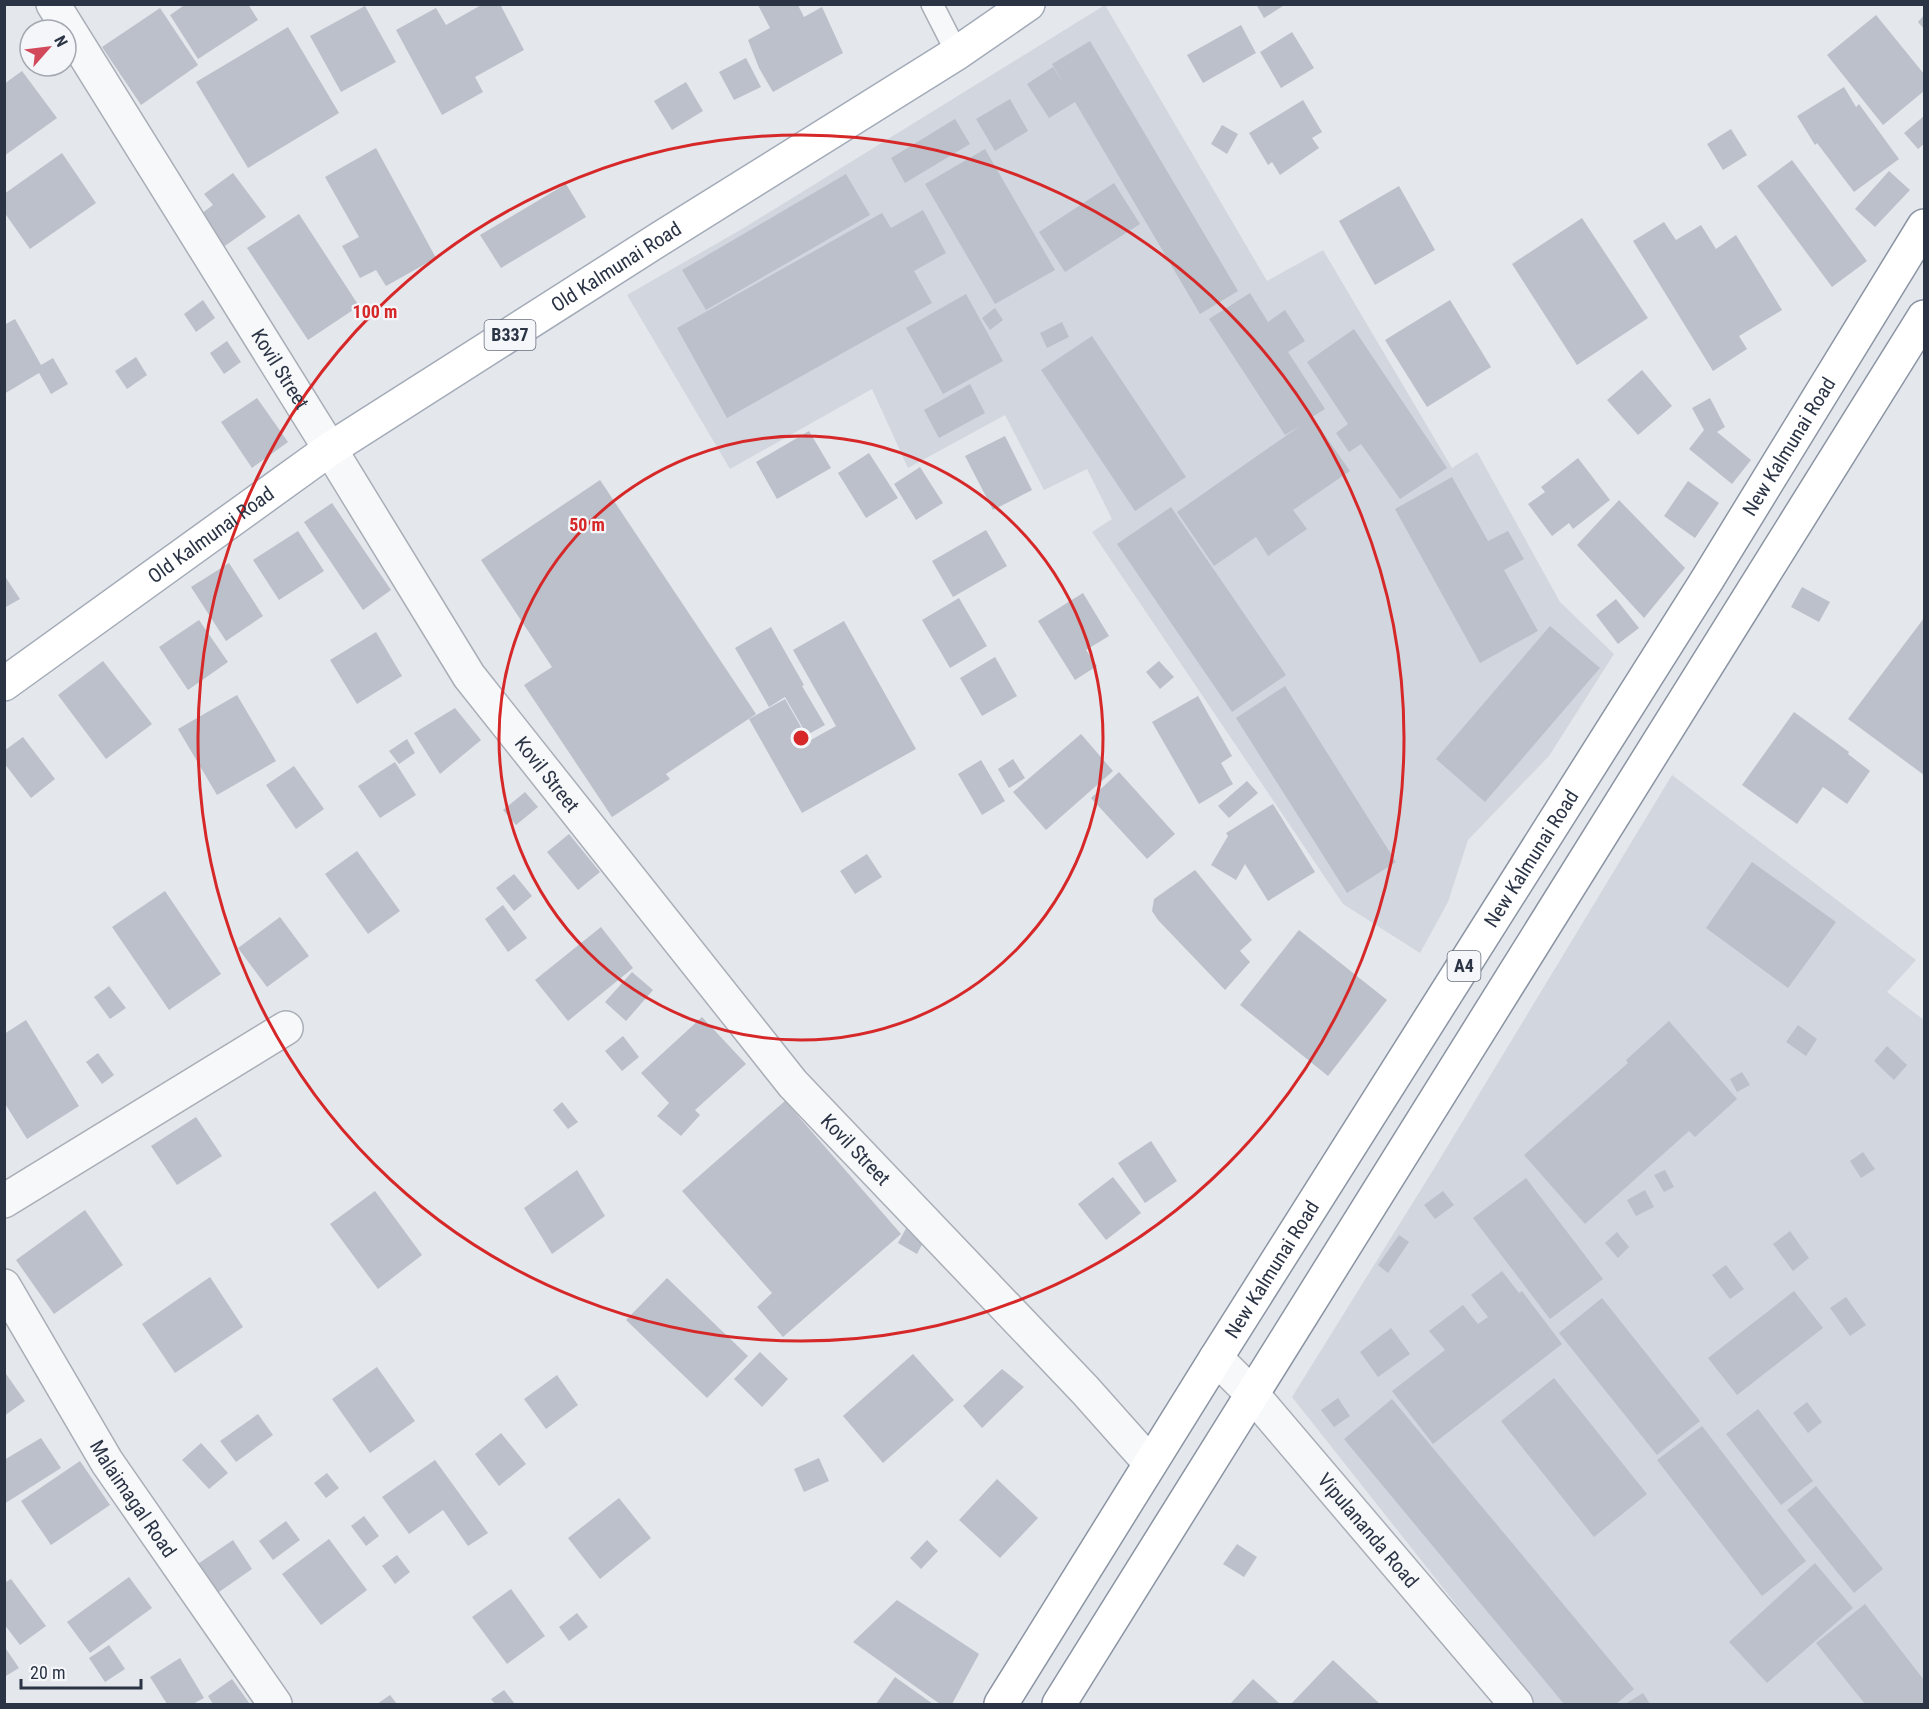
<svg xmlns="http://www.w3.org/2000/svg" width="1929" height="1709" viewBox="0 0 1929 1709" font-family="'Roboto Condensed',sans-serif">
<rect width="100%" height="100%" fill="#e4e7ec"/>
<path fill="#d2d6de" d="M1105 5 1267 281 1323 250 1452 468 1477 452 1560 602 1614 654 1549 756 1468 840 1448 902 1420 953 1343 904 1092 532 1112 519 1087 469 1044 490 1005 415 908 468 872 389 730 469 627 295 742 229Z
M1672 775 1916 960 1887 992 1924 1020V1704H1535L1292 1397 1435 1167Z"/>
<path fill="#bbc0ca" d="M186 4H248L258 20 198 59 170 15Z
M483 4H500L524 50 475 77 483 92 442 115 396 30 436 8 446 25Z
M1256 4H1286L1264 18Z
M758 5H798L804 17 822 7 843 53 773 92 759 68 748 40 770 28Z
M365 6 396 62 341 92 310 36Z
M160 8 198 65 141 105 102 47Z
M1876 15 1924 74V91L1883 125 1827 55Z
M1924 15V29L1918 22Z
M1241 25 1256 53 1203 83 1187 55Z
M288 27 339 113 248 168 196 82Z
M1292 32 1314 68 1281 88 1260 52Z
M1090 41 1238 291 1200 314 1075 102 1049 118 1027 84 1053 67 1065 86 1052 64Z
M746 58 761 87 734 100 719 72Z
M22 71 57 118 4 156V84Z
M686 82 703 111 672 130 654 101Z
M1844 87 1856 107 1859 104 1899 159 1854 192 1817 143 1815 145 1797 116Z
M1010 99 1028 131 995 151 976 119Z
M1303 100 1322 132 1312 138 1319 148 1280 175 1272 162 1268 165 1249 133Z
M1924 116V144L1918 149 1904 133Z
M955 119 970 144 905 183 891 158Z
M1222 125 1238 134 1227 154 1211 144Z
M1731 129 1747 155 1723 170 1707 144Z
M376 148 436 258 386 286 376 270 360 278 342 246 359 237 325 177Z
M985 149 1055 270 995 304 925 184Z
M62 153 96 203 30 249 4 212V194Z
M1792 160 1867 261 1832 287 1757 186Z
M1889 171 1910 190 1875 227 1855 209Z
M233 173 266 217 222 248 198 216 213 205 204 194Z
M846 174 870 215 706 310 682 270Z
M1114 183 1140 224 1065 272 1039 232Z
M566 184 586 217 501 268 480 235Z
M1399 186 1435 250 1375 285 1339 221Z
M923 210 946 253 914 271 932 303 727 418 677 328 882 213 891 228Z
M299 214 359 306 308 340 247 248Z
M1582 218 1648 318 1577 365 1512 264Z
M1664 222 1676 240 1701 225 1716 249 1736 235 1782 310 1739 336 1747 349 1713 371 1633 241Z
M1250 293 1268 322 1285 310 1305 341 1288 352 1325 409 1312 417 1350 471 1293 510 1307 529 1268 556 1256 537 1214 566 1177 512 1300 426 1285 435 1209 319Z
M966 294 1003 361 943 394 906 328Z
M203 300 215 318 196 332 184 314Z
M1450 300 1491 367 1427 407 1385 340Z
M995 308 1003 320 990 330 982 318Z
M15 319 41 365 53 358 68 384 51 394 39 373 4 394V325Z
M1062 322 1069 337 1047 348 1040 333Z
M1354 329 1447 468 1400 499 1361 444 1349 452 1336 433 1348 424 1307 362Z
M1092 336 1186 477 1135 511 1041 370Z
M227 341 241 362 224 374 210 353Z
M136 357 147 375 127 389 115 371Z
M1642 370 1672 406 1638 435 1607 400Z
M970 384 985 413 939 438 924 410Z
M257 398 288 442 252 468 221 422Z
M1710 398 1725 427 1717 432 1751 460 1732 484 1689 449 1704 430 1692 408Z
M809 431 831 468 777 499 756 462Z
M1005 436 1032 490 993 510 965 456Z
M869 453 898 498 866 518 838 473Z
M1578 458 1610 500 1573 529 1569 523 1552 536 1528 504 1545 492 1541 487Z
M920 467 943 503 916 520 894 484Z
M1452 477 1488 541 1508 531 1524 559 1504 570 1538 631 1480 663 1395 509Z
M600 480 756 714 666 774 670 779 612 817 524 685 552 667 481 560Z
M1688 481 1719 503 1695 538 1664 516Z
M1619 500 1685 568 1644 618 1577 545Z
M332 503 391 590 363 610 304 522Z
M1171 507 1286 675 1232 712 1117 544Z
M986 530 1007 566 953 597 932 561Z
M298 531 324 571 279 600 253 560Z
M229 563 263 616 226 641 191 587Z
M4 575 20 599 4 608Z
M1802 587 1830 602 1819 622 1791 607Z
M1083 593 1109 636 1086 650 1097 666 1075 680 1038 621Z
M959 598 987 646 950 668 922 620Z
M1616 599 1639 628 1618 644 1596 615Z
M1924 618V775L1848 719Z
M199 620 228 662 188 690 159 647Z
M844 621 916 749 802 813 749 719 785 699 809 741 836 726 793 650Z
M1550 626 1600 668 1485 802 1436 759Z
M771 627 804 685 802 686 825 725 807 735 785 697 769 707 735 648Z
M376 632 402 676 357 704 330 660Z
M995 657 1017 696 982 716 960 678Z
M103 661 152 724 106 759 58 695Z
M1159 661 1174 677 1160 689 1146 672Z
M1285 686 1396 862 1347 893 1236 718Z
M237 695 276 761 217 795 178 729Z
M1198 696 1232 756 1221 763 1233 784 1199 804 1152 722Z
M455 708 481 740 440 774 414 733Z
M1794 712 1849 752 1848 754 1870 771 1847 804 1823 787 1797 824 1742 785Z
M1081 734 1113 771 1046 830 1013 792Z
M23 737 55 779 31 798 4 763V751Z
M407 739 415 753 399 764 389 751Z
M1013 759 1025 778 1009 788 998 769Z
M981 760 1005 801 982 815 958 774Z
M395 762 416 795 380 818 358 786Z
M294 766 324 809 296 829 266 785Z
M1119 772 1175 834 1147 859 1091 798Z
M1247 781 1258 793 1229 818 1218 806Z
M525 792 538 807 516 825 503 810Z
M1273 804 1315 872 1268 901 1245 864 1236 880 1211 865 1228 836 1226 833Z
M569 834 600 872 578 890 547 852Z
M357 851 400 911 368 934 325 874Z
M867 854 882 877 855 894 840 871Z
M1752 862 1836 922 1788 988 1706 928Z
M1195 870 1252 940 1240 951 1250 962 1225 990 1158 920 1152 911 1154 899Z
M514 874 532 896 514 911 496 888Z
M165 891 221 974 169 1010 112 927Z
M503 905 527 938 508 952 485 919Z
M280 917 309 956 267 987 238 948Z
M601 927 633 968 568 1021 535 980Z
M1299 930 1387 1000 1328 1076 1240 1005Z
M632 972 653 990 626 1021 605 1002Z
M109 986 126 1008 110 1019 94 997Z
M702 1017 746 1064 695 1110 700 1115 681 1136 657 1116 669 1103 641 1073Z
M26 1020 79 1106 27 1139 4 1102V1034Z
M1669 1021 1737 1099 1695 1137 1689 1131 1585 1224 1524 1155 1628 1063 1626 1060Z
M1798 1025 1817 1039 1806 1056 1786 1042Z
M623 1036 639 1057 622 1071 605 1051Z
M1887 1046 1907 1065 1894 1080 1874 1061Z
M98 1053 114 1075 102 1084 86 1062Z
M1742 1072 1750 1085 1737 1092 1730 1079Z
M785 1101 901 1234 783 1337 757 1307 772 1293 682 1191Z
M562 1102 578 1122 568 1129 553 1110Z
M196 1117 222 1156 177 1185 151 1146Z
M1151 1141 1177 1181 1145 1203 1118 1163Z
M1863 1152 1875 1169 1861 1178 1850 1161Z
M577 1170 605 1216 552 1254 524 1208Z
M1665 1170 1674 1187 1664 1192 1654 1175Z
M1113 1177 1141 1213 1106 1240 1078 1204Z
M1526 1178 1603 1279 1550 1319 1473 1218Z
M1645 1190 1654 1207 1636 1216 1627 1200Z
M375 1191 422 1255 378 1289 330 1224Z
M1443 1191 1454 1205 1435 1219 1424 1205Z
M85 1210 123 1265 54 1314 16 1260Z
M909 1223 928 1233 917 1254 898 1243Z
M1790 1231 1809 1258 1793 1271 1773 1244Z
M1617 1232 1629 1247 1618 1258 1605 1243Z
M1399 1235 1409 1242 1388 1273 1378 1265Z
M1726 1265 1744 1289 1730 1299 1712 1275Z
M1502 1271 1519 1293 1522 1291 1562 1344 1433 1444 1392 1391 1445 1350 1429 1331 1463 1305 1478 1324 1488 1317 1471 1295Z
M210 1277 243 1327 175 1373 142 1324Z
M667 1278 748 1356 707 1398 626 1320Z
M1794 1291 1823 1328 1737 1395 1708 1358Z
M1846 1297 1866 1325 1850 1336 1830 1308Z
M1602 1298 1700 1421 1657 1455 1559 1333Z
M1391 1328 1410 1354 1378 1377 1360 1352Z
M760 1352 788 1379 762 1407 734 1379Z
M913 1354 954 1400 883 1463 843 1416Z
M377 1367 415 1421 370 1453 332 1399Z
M1002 1369 1024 1387 982 1428 963 1406Z
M4 1371 25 1401 4 1416Z
M557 1375 578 1405 546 1429 524 1399Z
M1554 1378 1647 1494 1594 1537 1501 1421Z
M1338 1398 1350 1416 1334 1427 1321 1410Z
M1392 1399 1634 1689 1616 1704H1564L1344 1439Z
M1807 1402 1822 1422 1808 1433 1793 1413Z
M1758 1409 1813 1481 1781 1505 1726 1434Z
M258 1414 273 1435 236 1462 220 1441Z
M1702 1426 1806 1561 1762 1596 1657 1460Z
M501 1433 526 1464 499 1486 475 1454Z
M41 1438 61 1468 4 1504V1460Z
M201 1443 228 1473 209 1489 182 1460Z
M819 1458 829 1481 804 1492 794 1469Z
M435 1460 488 1533 468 1546 443 1510 409 1534 382 1497Z
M80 1461 110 1505 51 1545 21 1501Z
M327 1473 339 1488 326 1498 314 1483Z
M997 1479 1038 1518 1000 1558 959 1520Z
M1816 1486 1883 1569 1854 1593 1787 1510Z
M619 1498 651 1538 600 1579 568 1538Z
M364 1516 379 1536 366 1546 351 1526Z
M286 1521 300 1540 273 1560 259 1541Z
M329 1539 367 1590 321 1625 282 1574Z
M233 1540 252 1569 209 1599 189 1570Z
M927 1540 938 1551 921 1569 910 1558Z
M1237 1544 1257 1557 1244 1577 1223 1564Z
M397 1555 410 1572 395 1584 382 1566Z
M1815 1563 1853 1608 1767 1683 1729 1642Z
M129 1577 152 1608 90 1653 67 1622Z
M11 1579 46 1626 20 1645 4 1624V1583Z
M511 1589 545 1636 507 1664 472 1617Z
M897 1600 979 1654 952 1704H940L853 1642Z
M1865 1604 1924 1680V1704H1865L1816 1643Z
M577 1613 588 1627 569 1641 559 1627Z
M109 1645 125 1669 105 1682 89 1658Z
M4 1646 19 1668 4 1677Z
M180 1658 204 1698 193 1704H167L150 1677Z
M1333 1660 1380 1704H1291Z
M895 1677 933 1704H876Z
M232 1679 250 1704H213L208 1696Z
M1253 1679 1280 1704H1230Z
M504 1690 515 1704H495L491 1699Z
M1643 1693 1650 1704H1625Z
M390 1695 397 1704H377Z"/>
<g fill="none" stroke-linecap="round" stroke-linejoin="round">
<g stroke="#a9aeb7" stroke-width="24">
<path id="service" d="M932 4 957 53"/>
</g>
<g stroke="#a9aeb7" stroke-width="36">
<g id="minor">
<path id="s1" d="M53 4 330 449 469 676 793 1084 1085 1390 1150 1463"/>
<path d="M4 1201 286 1028"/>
<path id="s2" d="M4 1286 107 1462 275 1704"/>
<path id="s3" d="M1216 1358 1253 1395 1516 1704"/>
</g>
</g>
<g stroke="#a3abb8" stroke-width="36">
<g id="primary">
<path id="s4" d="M4 684 330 449 661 238 957 53 1028 4"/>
</g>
</g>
<g stroke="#8b94a3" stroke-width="36">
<g id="trunk">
<path id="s5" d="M1001 1704 1216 1358 1707 580 1924 226"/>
<path d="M1059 1704 1924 317"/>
</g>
</g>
<use href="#service" stroke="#f7f8fa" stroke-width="21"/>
<use href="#minor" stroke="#f7f8fa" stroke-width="33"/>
<use href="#primary" stroke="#fff" stroke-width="33"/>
<use href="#trunk" stroke="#fff" stroke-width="33"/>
</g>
<g fill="none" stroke="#d62828" stroke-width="3">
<circle cx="801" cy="738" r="302"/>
<circle cx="801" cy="738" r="603"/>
</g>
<g text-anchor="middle" stroke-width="4.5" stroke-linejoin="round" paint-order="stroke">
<g fill="#f4f6f9" stroke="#676e7b" stroke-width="1.5">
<rect x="484.5" y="320" width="51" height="30" rx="4.5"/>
<rect x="1447.5" y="951" width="33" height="30" rx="4.5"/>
</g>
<g font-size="18" font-weight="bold" fill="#2b3445">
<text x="510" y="341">B337</text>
<text x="1464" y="972">A4</text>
</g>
<g font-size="20" fill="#2b3445" stroke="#f4f6f9">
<text dy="7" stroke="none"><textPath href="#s4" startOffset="741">Old Kalmunai Road</textPath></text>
<text dy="7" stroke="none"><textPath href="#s1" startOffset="430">Kovil Street</textPath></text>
<text dy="7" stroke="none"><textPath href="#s5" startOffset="1484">New Kalmunai Road</textPath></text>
<text dy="7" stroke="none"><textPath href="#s4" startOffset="255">Old Kalmunai Road</textPath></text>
<text dy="7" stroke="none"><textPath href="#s1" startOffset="916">Kovil Street</textPath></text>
<text dy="7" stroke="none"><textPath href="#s5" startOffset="998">New Kalmunai Road</textPath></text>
<text dy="7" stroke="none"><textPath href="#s1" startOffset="1402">Kovil Street</textPath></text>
<text dy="7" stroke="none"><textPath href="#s5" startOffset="512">New Kalmunai Road</textPath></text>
<text dy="7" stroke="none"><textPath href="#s2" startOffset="249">Malaimagal Road</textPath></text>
<text dy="7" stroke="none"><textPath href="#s3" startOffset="230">Vipulananda Road</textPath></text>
</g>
</g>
<circle cx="801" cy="738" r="9" fill="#d62828" stroke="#f4f6f9" stroke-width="3"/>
<g font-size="18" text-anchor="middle" font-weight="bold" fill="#d62828" stroke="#f4f6f9" stroke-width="4.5" stroke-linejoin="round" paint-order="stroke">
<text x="375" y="318">100 m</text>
<text x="587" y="531">50 m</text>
</g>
<rect width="1929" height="1709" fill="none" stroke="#2b3445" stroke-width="12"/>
<g transform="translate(48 48) rotate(62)"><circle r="28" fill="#f4f6f9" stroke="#a4a8b1" stroke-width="1.5"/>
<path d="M0-4.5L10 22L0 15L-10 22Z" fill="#d1495b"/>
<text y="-9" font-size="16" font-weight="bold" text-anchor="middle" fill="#2b3445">N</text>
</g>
<path d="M21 1679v9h120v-9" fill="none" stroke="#2b3445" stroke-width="3"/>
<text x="30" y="1679" font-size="18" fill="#2b3445" stroke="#f4f6f9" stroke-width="4.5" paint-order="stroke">20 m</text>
</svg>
